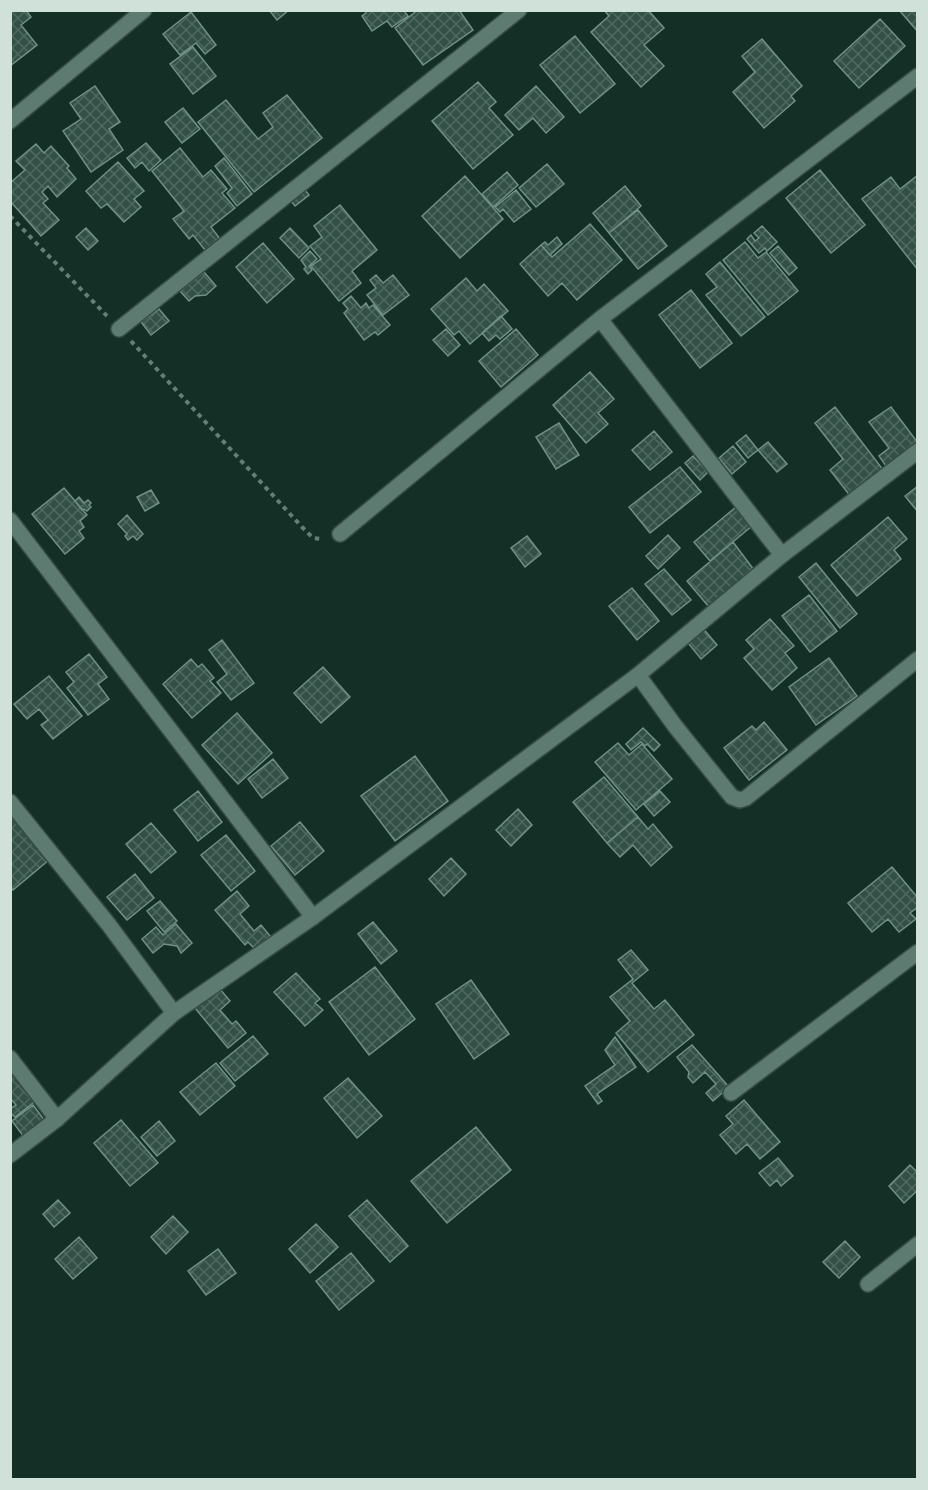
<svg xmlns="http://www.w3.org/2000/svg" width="928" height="1490" viewBox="0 0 928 1490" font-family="'IBM Plex Serif',serif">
<defs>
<pattern id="building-cross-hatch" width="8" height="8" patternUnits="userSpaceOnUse" patternTransform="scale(1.5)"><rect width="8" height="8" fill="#335046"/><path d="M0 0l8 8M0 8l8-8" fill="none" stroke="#506960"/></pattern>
</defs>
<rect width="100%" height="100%" fill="#132f26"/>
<path fill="url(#building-cross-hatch)" stroke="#719084" stroke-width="1.5" d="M10 10H26L31 17 21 25 37 45 10 66Z
M269 10H289L277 20Z
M365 10H407L405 12 408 16 392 27 387 21 372 31 362 16 366 13Z
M459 10 473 30 423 65 395 28 418 10Z
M604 10H648L664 28 644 45 664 66 641 87 591 32 609 16Z
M899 10H918V32Z
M191 12 216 45 205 54 196 43 180 55 163 34Z
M880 19 905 46 859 88 834 61Z
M575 36 615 84 580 113 540 65Z
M762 39 802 86 791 96 795 101 764 128 733 92 755 72 742 56Z
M193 47 216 76 193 94 170 64Z
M478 82 496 102 489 108 513 135 473 169 432 121Z
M95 86 120 122 109 129 123 150 91 172 63 131 81 119 70 103Z
M536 86 564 117 546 133 533 118 519 130 505 115Z
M287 95 322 138 254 192 198 122 226 100 258 139 273 127 263 113Z
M183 108 200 129 182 143 165 122Z
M146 143 161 160 149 171 142 162 135 168 127 158Z
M36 144 44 153 51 146 69 166 67 168 76 179 57 197 48 186 42 192 48 199 43 203 59 220 41 236 10 201V183L25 170 16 161Z
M180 148 203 177 211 170 227 189 222 193 235 208 211 227 220 239 205 250 193 235 189 239 173 219 184 211 152 171Z
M224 158 252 194 237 206 227 193 232 188 215 166Z
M118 162 144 191 134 199 141 207 124 222 107 204 101 208 86 191Z
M547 164 564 184 536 207 519 188Z
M820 170 865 225 831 253 786 198Z
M507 172 518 185 493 207 482 194Z
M918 175V270L862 199 891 177 900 189Z
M465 176 503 219 460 258 422 216Z
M302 186 309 195 295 206 288 197Z
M625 186 641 206 609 233 593 213Z
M516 190 531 209 514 222 503 209 500 212 495 207Z
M340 205 377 250 352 271 361 283 339 301 311 266 321 259 310 246 322 237 314 226Z
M638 210 667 246 638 269 609 233Z
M590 224 622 260 577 300 562 283 548 296 520 264 541 245 552 257Z
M762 226 777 242 767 251 765 248 759 253 747 239 751 235 755 241 759 238 754 233Z
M86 228 98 241 88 250 76 237Z
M290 228 309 248 299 258 280 238Z
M557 237 562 244 550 255 541 245 545 242 548 245Z
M745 242 758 258 766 252 798 291 768 315 723 260Z
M263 243 294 279 267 303 236 267Z
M778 246 797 268 789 275 770 253Z
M310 251 317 259 309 266 312 270 308 274 304 269 306 267 301 260Z
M720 262 765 317 741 336 706 295 717 287 706 274Z
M204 272 216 286 206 295 195 296 189 301 180 291Z
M376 275 383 283 393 275 409 295 383 315 367 295 376 288 370 280Z
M466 278 477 291 484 284 508 311 470 344 459 331 454 335 431 309Z
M691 290 732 343 700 368 659 315Z
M351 296 361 308 366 303 369 308 373 305 390 325 378 335 375 332 364 340 344 313 348 309 343 303Z
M159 309 169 321 151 335 141 322Z
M501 316 512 329 500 339 496 335 489 341 482 333Z
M446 329 460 345 448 356 433 340Z
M516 329 538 355 501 387 479 361Z
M590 372 614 399 598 413 608 424 586 443 553 405Z
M835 407 884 471 851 497 830 470 843 459 815 423Z
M891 407 918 443 886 466 879 456 889 448 869 422Z
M559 423 579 455 556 469 536 437Z
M654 431 672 452 650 470 632 450Z
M746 435 758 450 748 458 736 443Z
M768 442 787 464 777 472 758 450Z
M733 446 746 462 732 474 719 458Z
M693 456 708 472 700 480 685 463Z
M680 467 701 492 650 533 629 507Z
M918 486V512L905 496Z
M64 488 87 515 80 521 84 527 79 531 84 538 65 554 32 514Z
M151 490 159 503 145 511 137 497Z
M79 497 84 503 88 500 91 503 89 505 91 507 87 511 84 509 82 510 75 501Z
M736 507 752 526 710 561 694 542Z
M127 515 143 534 137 540 133 536 128 540 125 536 127 534 118 524Z
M888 517 907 539 894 550 901 559 857 596 831 565Z
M668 535 680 548 658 569 646 556Z
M527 536 541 554 525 567 511 548Z
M733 542 754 570 709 607 687 581Z
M816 563 857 614 840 628 799 577Z
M664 569 691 600 672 615 645 584Z
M632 588 659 621 637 640 609 606Z
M809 595 837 631 810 652 782 616Z
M770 619 794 646 785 653 797 668 772 690 744 658 754 649 746 640Z
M701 626 717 645 701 659 684 638Z
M222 640 254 683 231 700 217 682 227 674 209 650Z
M89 654 107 677 98 684 109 699 88 715 67 688 74 682 66 672Z
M829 658 857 696 816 725 789 687Z
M191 659 198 667 202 664 214 678 210 681 221 693 192 718 163 684Z
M323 667 350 697 321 723 294 693Z
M49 676 82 716 53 739 41 725 48 720 39 709 27 719 14 704Z
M237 713 272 753 238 784 202 745Z
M764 722 787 750 749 780 724 748 752 726 756 730Z
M643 728 660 745 654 751 647 744 645 746 641 742 631 750 626 744Z
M618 743 629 755 642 744 672 779 636 810 595 762Z
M415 756 448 801 395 841 361 796Z
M273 759 288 778 262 798 248 779Z
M604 777 638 817 607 843 573 802Z
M198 791 222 822 198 841 174 810Z
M660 791 670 802 654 816 644 804Z
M518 809 532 825 511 846 496 830Z
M638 817 648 829 653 824 672 847 651 866 633 845 620 857 607 843Z
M14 818 49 860 13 890 10 887V821Z
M300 822 324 851 295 875 271 846Z
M151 823 176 852 151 873 126 844Z
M226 835 255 871 231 891 201 855Z
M451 858 466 874 444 896 429 879Z
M892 867 918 898V907L910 913 916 919 899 932 888 919 872 932 848 903Z
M135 874 154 898 127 920 107 897Z
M237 891 249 906 240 914 254 931 261 925 270 936 255 949 248 942 245 945 215 910Z
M160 901 177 921 164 932 147 911Z
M373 922 397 951 381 964 358 934Z
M176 924 192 943 181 953 177 946 164 944 153 953 142 939 156 927 163 935Z
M631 950 648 970 632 983 654 1009 665 1000 694 1035 648 1072 616 1033 630 1021 610 997 633 979 618 960Z
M375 967 415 1019 369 1055 329 1002Z
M296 973 320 999 315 1003 323 1010 305 1026 274 992Z
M471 980 509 1034 474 1059 436 1004Z
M219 988 230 1001 220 1010 232 1024 236 1021 246 1033 228 1048 195 1008Z
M253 1036 268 1054 235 1081 220 1063Z
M615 1037 636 1067 597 1094 602 1101 598 1104 585 1086 615 1065 605 1050Z
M692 1045 729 1087 713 1101 706 1093 716 1084 705 1072 693 1083 688 1077 689 1072 677 1057Z
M216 1063 235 1086 200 1115 180 1092Z
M10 1065 38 1099 15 1117 10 1113V1109L16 1105 10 1098Z
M348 1078 382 1116 357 1138 324 1098Z
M744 1100 780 1142 760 1159 747 1144 736 1154 720 1135 733 1124 726 1116Z
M33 1105 48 1125 27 1141 12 1121Z
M121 1120 158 1163 130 1186 94 1143Z
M159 1121 175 1141 157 1156 141 1137Z
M476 1127 511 1170 447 1223 411 1181Z
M778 1158 793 1176 781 1186 777 1180 770 1186 759 1173Z
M910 1165 918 1173V1190L904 1203 889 1186Z
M58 1200 70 1213 54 1227 43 1214Z
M367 1200 408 1246 390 1262 349 1216Z
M173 1216 188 1232 166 1254 151 1237Z
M316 1224 338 1247 310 1273 289 1249Z
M79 1237 97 1258 73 1279 55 1259Z
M845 1241 860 1257 839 1278 823 1262Z
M218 1249 236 1273 206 1295 188 1271Z
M351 1253 374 1281 339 1310 316 1281Z"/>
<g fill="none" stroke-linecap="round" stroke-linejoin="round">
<g stroke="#364c44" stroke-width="18">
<path id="minor" d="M10 121 144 10
M600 319 782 555
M119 329 519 10
M10 520 313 917
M340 534 600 319 918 76
M638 675 675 726 732 797 740 800 746 798 918 659
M10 802 109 925 174 1013
M10 1058 57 1119
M731 1093 918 952
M868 1284 918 1244"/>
</g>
<g stroke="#364c44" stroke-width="18">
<path id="tertiary" d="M10 1155 57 1119 174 1013 313 917 638 675 782 555 918 451"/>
</g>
<path stroke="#677e76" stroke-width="4" stroke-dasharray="4.5 4.5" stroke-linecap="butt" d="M10 216 107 316
M131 341 302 527 313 538 322 539"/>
<use href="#minor" stroke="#5d7b70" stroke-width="15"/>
<use href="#tertiary" stroke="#5d7b70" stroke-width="15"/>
</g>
<rect width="928" height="1490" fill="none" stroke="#d0e1da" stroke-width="24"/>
</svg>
